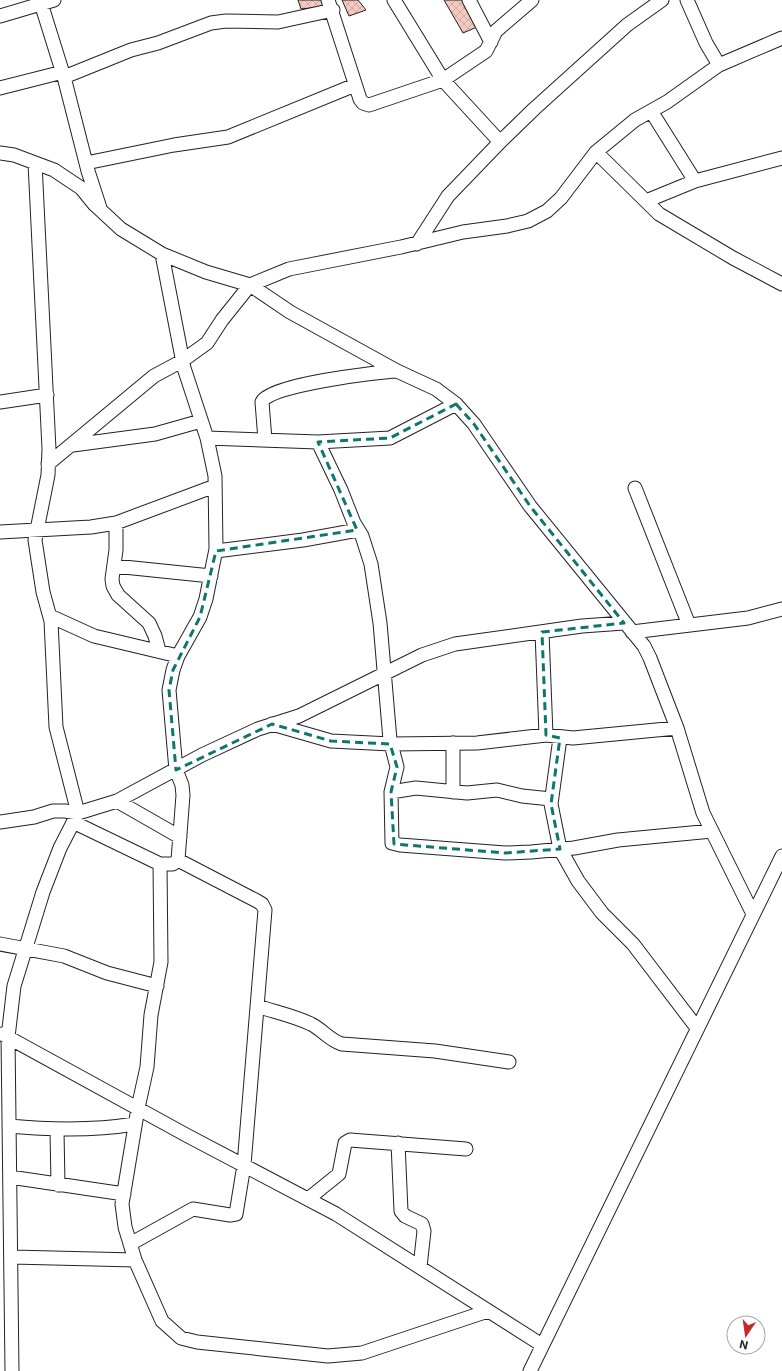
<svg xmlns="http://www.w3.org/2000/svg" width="782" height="1371" viewBox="0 0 782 1371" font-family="Inter,sans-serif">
<defs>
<pattern id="building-cross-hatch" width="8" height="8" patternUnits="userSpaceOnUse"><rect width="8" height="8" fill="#f3c9c0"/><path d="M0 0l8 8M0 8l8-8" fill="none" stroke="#d0aca5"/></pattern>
</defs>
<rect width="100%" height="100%" fill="#fff"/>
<path fill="url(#building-cross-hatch)" stroke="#222" d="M298 0H325L328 6 301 9Z
M342 0H358L366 10 349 16Z
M444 0H463L477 27 463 33Z"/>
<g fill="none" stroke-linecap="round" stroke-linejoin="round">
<g stroke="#222" stroke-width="15">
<path id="minor" d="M40 0 64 77 88 171 100 208
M328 0 360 99 363 103 369 105 443 80 486 51 496 31 532 0
M394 0 443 80 500 142
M469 0 491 42
M687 0 706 43 719 65
M0 16 54 0
M64 77 131 50 158 43 211 23 226 21 278 22 333 10
M0 88 63 72
M651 111 695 181
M596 152 659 214 733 258 782 284
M0 153 14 155 54 170 81 188 94 204 121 229 162 254 206 272 250 285 290 312 397 371 436 389 456 404 474 424 530 506 644 646 650 658 677 728 703 813 753 914
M86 163 174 145 228 137 355 85
M646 201 695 181 782 158
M417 244 448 196 500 142 534 109 627 25 662 0
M0 402 47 395
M207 438 318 442 390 438 456 404
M265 440 262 402C268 385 377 372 397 371
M318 442 341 490 354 523 362 536 371 564 380 623 390 740 397 767 391 792 392 843 400 845 505 853 531 852 574 848 618 840 712 831
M73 445 155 434 201 421
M48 464 154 376 182 361 207 343 222 320 250 285 289 269 401 247 463 232 507 226 528 221 547 211 561 198 596 152 635 120 667 102 719 65 782 38
M635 488 689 625
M116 523V550L112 579 113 586 118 595 149 623 155 636 159 651
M0 532 91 527 116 523 215 486
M216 551 303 540 358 530
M114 566 211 576
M50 616 94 636 178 656
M542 632 546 735
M632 632 748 618 782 609
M272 724 331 741 391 744 477 743 546 735 573 738 677 728
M560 738 551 804 560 849 578 881 602 913 633 944 697 1028
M391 792 416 788 467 793 497 790 522 796 551 799
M453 792V743
M117 801 180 837
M0 822 34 817 53 811H65L78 813 117 801 202 755 258 729 299 716 422 655 455 644 582 626 624 623
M73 822 160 864H173L178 860 183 795 182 785 176 770 169 690 173 670 178 656 200 617 206 599 216 549 215 476 207 438 184 368 162 254
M160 864 161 962 151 1015 147 1067 138 1108 122 1204 125 1227 135 1260 162 1321 181 1338 197 1342 328 1356 362 1353 488 1311
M0 944 64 956 107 973 157 986
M257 1006C275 1012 294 1016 311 1024 323 1030 329 1040 342 1044L435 1051 509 1062
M2 1034 188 1136 336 1214 542 1345
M9 1126C52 1130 92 1131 135 1124
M57 1131 58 1185
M398 1143 401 1211 405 1216 422 1224 424 1231 420 1267
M10 1177 124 1194
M308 1199 339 1174 345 1143 350 1140 466 1149
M130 1244 193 1209 230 1215 236 1214 244 1165 265 910 262 904 257 901 178 860
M12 1257 135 1260
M12 1371 8 1037 14 986 43 892 60 848 78 813 56 727 51 621 43 592 35 540 48 475 49 449 35 163
M530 1371 782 856"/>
</g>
<use href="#minor" stroke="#fff" stroke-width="13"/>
</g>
<path fill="none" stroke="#0f766e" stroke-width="3" stroke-dasharray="8 5" stroke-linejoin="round" d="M456 404 474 424 530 506 624 623 542 632 546 735 560 738 551 804 560 849 505 853 394 844 391 792 397 767 390 744 331 741 272 724 176 770 169 690 173 670 200 617 216 551 357 530 318 442 390 438Z"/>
<g transform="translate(746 1335) rotate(193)"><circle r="19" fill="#ffffff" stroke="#a7a7a7"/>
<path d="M0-3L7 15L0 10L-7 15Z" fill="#c62828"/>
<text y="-6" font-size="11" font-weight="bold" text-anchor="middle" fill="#222222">N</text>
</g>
</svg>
